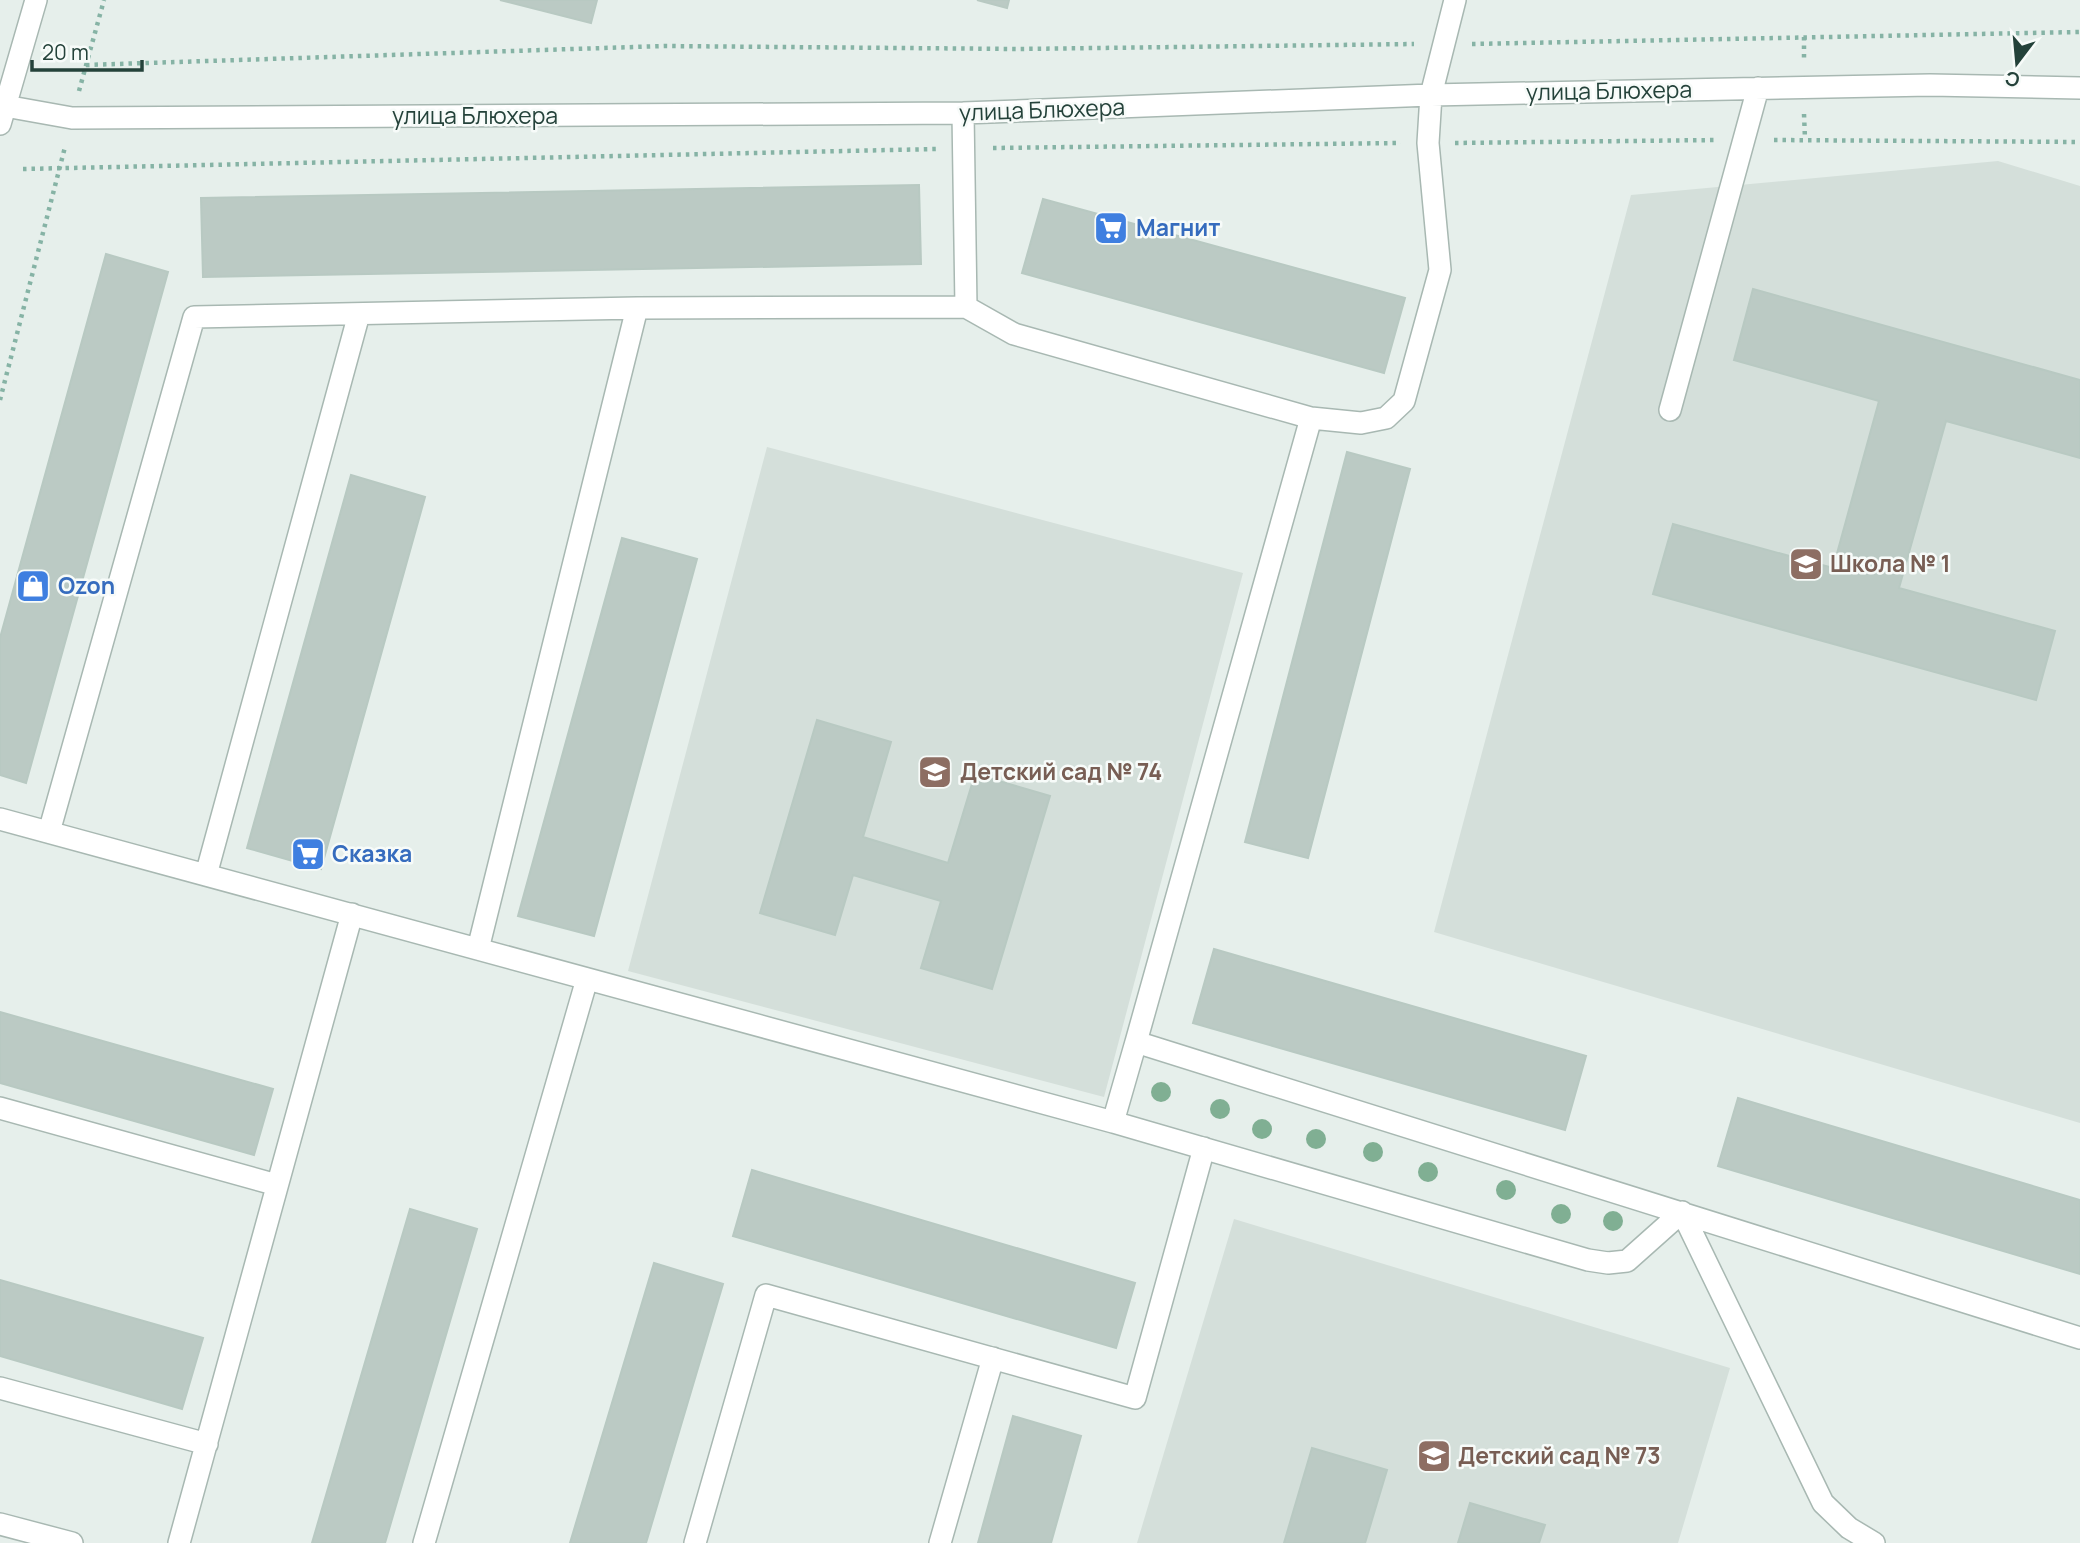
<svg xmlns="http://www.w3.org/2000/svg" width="2080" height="1543" viewBox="0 0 2080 1543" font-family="Manrope,sans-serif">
<rect width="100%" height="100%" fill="#e6efeb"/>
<path fill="#d4dfda" d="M1998 161 2080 186V1123L1434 932 1631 195Z
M767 447 1243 573 1104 1097 628 971Z
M1234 1219 1730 1368 1678 1543H1137Z"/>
<path fill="#bbcac4" stroke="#b8c9c2" stroke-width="2" d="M500 0H597L591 23Z
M977 0H1009L1007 8Z
M919 185 921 264 203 277 201 198Z
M1043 199 1405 298 1384 373 1022 273Z
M106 254 168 272 26 783 0 775V638Z
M1753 289 2080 380V458L1946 421 1899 588 2055 631 2036 700 1653 594 1673 524 1833 568 1879 401 1734 360Z
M1347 452 1410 469 1308 858 1245 842Z
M351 475 425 497 321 869 247 848Z
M622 538 697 559 594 936 518 916Z
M817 720 891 742 863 837 948 863 975 774 1050 796 992 989 921 968 941 901 853 875 835 935 760 913Z
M1214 949 1586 1056 1565 1130 1193 1023Z
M0 1012 273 1089 254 1155 0 1083Z
M1738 1098 2080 1200V1274L1718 1166Z
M752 1170 1135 1283 1116 1348 733 1236Z
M410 1209 477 1229 385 1543H312Z
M654 1263 723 1284 646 1543H570Z
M0 1280 203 1338 182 1409 0 1356Z
M1013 1416 1081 1436 1051 1543H978Z
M1312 1448 1387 1470 1365 1543H1284Z
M1470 1503 1545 1525 1539 1543H1458Z"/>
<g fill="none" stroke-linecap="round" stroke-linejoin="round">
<g stroke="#a8b8b2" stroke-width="24">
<path id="minor" d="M5 106 72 118 963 113 1431 95 1930 85 2080 88
M963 113 966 307
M0 124 36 0
M1670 410 1758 88
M0 819 1113 1122
M49 832 194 317 637 308 966 307 1014 334 1311 418
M206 875 359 314
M478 949 637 308
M1136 1042 1311 418 1361 423 1386 418 1404 401 1440 270 1428 143 1431 95 1455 0
M0 1108 277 1185
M1682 1212 1627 1261 1608 1263 1588 1260 1113 1122 1136 1042 2080 1338
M1682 1212 1823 1503 1849 1528 1874 1543
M0 1388 207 1444
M0 1524 72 1543
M179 1543 352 914
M424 1543 587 979
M695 1543 766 1295 1135 1398 1204 1148
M940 1543 993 1358"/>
</g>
<path stroke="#86b3a5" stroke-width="4.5" stroke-dasharray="3.5 5" stroke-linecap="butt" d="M1804 37V58
M1472 44 2080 32
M86 65 664 46 1018 49 1414 44
M79 91 104 0
M1804 114 1805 139
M1774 140 2080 142
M1455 143 1716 140
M993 148 1401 143
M23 169 936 149
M0 400 65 147"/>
<use href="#minor" stroke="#fff" stroke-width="21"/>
</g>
<g fill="#80af93">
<circle cx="1161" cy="1092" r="10"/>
<circle cx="1220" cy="1109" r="10"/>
<circle cx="1262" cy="1129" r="10"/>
<circle cx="1316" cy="1139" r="10"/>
<circle cx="1373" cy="1152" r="10"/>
<circle cx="1428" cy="1172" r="10"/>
<circle cx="1506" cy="1190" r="10"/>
<circle cx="1561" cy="1214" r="10"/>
<circle cx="1613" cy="1221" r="10"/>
</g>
<defs>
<g id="supermarket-square" transform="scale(1.75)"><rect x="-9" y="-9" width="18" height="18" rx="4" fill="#3f7fe0" stroke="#f7fbf9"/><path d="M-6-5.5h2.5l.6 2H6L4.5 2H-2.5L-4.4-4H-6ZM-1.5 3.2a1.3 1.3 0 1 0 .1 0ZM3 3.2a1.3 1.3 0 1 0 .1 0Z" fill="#fff"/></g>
<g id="school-square" transform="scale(1.75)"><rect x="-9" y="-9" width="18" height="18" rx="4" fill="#8d6e63" stroke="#f7fbf9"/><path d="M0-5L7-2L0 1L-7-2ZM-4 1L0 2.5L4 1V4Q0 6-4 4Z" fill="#fff"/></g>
<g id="shop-square" transform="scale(1.75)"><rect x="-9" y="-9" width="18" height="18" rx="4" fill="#3f7fe0" stroke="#f7fbf9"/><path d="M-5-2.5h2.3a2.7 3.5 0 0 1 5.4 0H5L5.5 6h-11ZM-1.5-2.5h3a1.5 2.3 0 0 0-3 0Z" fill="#fff"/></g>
</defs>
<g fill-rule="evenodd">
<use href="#supermarket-square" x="1111" y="228"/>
<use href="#school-square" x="1806" y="564"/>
<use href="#shop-square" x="33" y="586"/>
<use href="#school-square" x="935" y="772"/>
<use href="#supermarket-square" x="308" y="854"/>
<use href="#school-square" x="1434" y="1456"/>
</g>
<g text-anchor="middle" stroke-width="5" stroke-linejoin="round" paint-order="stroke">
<g font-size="23" fill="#24423a" stroke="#f7fbf9">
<text transform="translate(1609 91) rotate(-1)" y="8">улица Блюхера</text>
<text transform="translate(1042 110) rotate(-2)" y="8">улица Блюхера</text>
<text x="475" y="124">улица Блюхера</text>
</g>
<g font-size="23" font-weight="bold" fill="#366cbe" stroke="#f7fbf9" text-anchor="start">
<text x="1136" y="236">Магнит</text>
<text x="58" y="594">Ozon</text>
<text x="332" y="862">Сказка</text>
</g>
<g font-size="23" font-weight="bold" fill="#785e54" stroke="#f7fbf9" text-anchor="start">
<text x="1830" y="572">Школа № 1</text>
<text x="960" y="780">Детский сад № 74</text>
<text x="1458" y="1464">Детский сад № 73</text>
</g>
</g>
<g transform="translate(2017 63) rotate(196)" stroke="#f7fbf9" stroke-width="5" paint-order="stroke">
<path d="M0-5L12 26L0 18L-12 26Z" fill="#24423a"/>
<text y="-10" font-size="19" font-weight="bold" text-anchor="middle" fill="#24423a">С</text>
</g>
<path d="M32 60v10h110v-10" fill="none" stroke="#24423a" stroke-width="3.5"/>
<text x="42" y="60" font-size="21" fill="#24423a" stroke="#f7fbf9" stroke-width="5" paint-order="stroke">20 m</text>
</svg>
